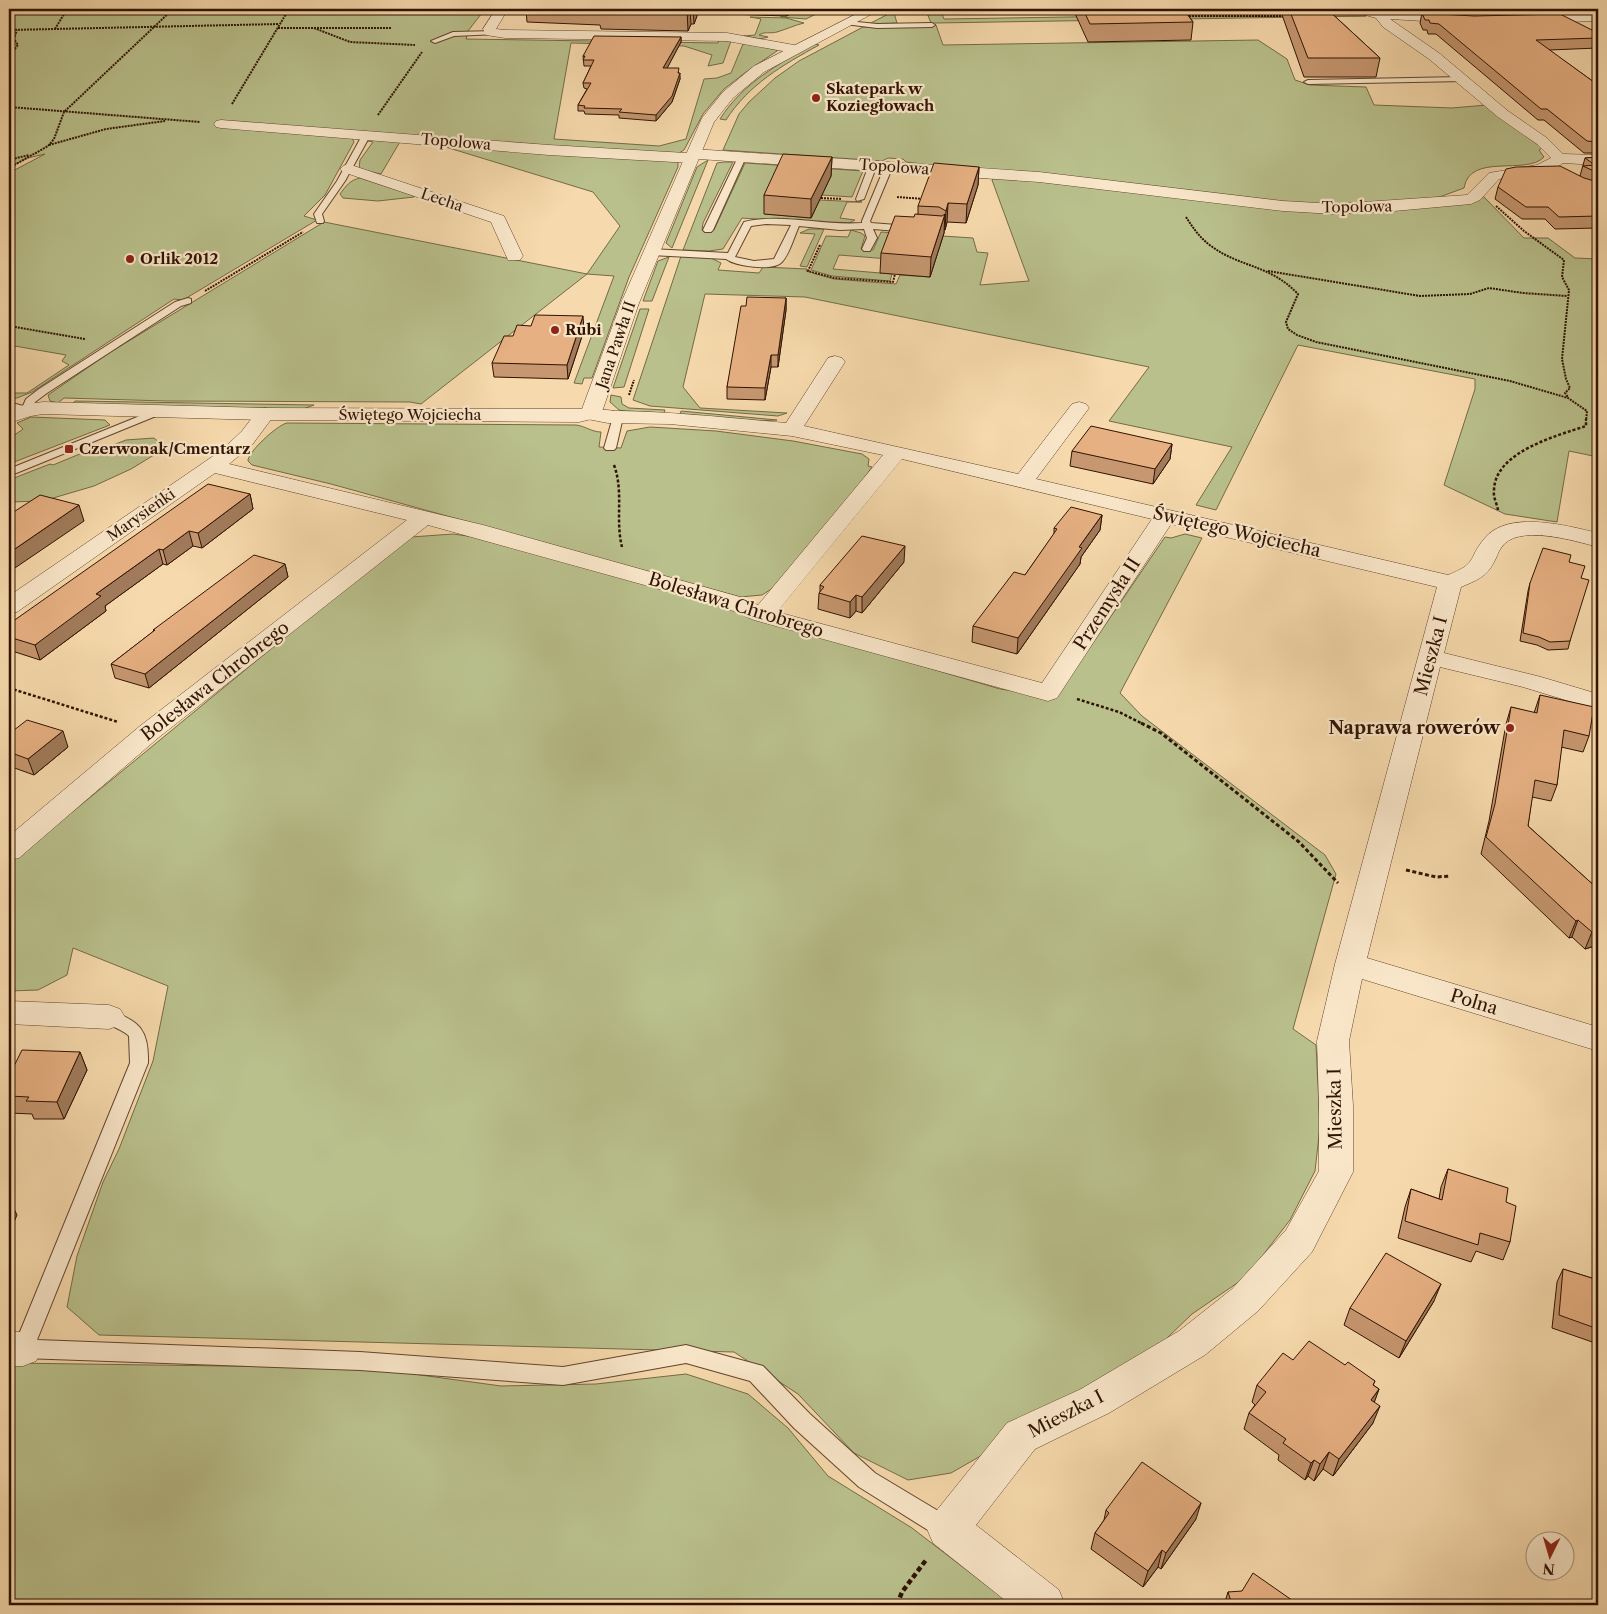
<svg xmlns="http://www.w3.org/2000/svg" width="1607" height="1614" viewBox="0 0 1607 1614" font-family="'Libre Caslon Text',serif">
<rect width="100%" height="100%" fill="#f6d9ac"/>
<filter id="stains"><feTurbulence type="fractalNoise" baseFrequency=".004" numOctaves="4"/><feColorMatrix values="0 0 0 0 .2 0 0 0 0 .09 0 0 0 0 .02 0 0 0 .5 -.17"/></filter>
<radialGradient id="worn" r=".72"><stop offset=".6" stop-color="#630" stop-opacity="0"/><stop offset="1" stop-color="#630" stop-opacity=".3"/></radialGradient>
<path fill="#b9c08c" stroke="#746a46" d="M9 9H485L468 31 462 35 467 36 466 39 718 43 719 39 731 41 723 63 708 66 712 55 684 46 571 43 554 139 659 146 686 139 704 79 717 78 731 73 743 44 747 43 777 50V51L746 72 724 89 703 114 684 150 669 159 678 162V167L629 277 592 378H584L582 384 574 383 614 276 587 274 421 404 410 402 166 401 64 398 58 403 50 401 48 395 109 353 324 222 587 274 620 226 593 192 426 141 401 140 381 174 359 169 360 160 373 142 352 138 354 142 325 195 304 216 317 220 183 300 174 299 32 392 17 398 9 399V393H27L69 365 62 361 66 355 9 345V173L45 154 28 158 9 167Z
M801 9H826L806 19 781 17V14L788 15Z
M898 9H940L944 19 1131 16 1161 17 1366 16 935 23H931L927 13H894L897 23 869 24Z
M1504 9H1598V14L1516 18Z
M750 17 786 18 804 23C795 25 787 29 777 32 770 34 765 31 759 35L768 37 760 39 744 36 755 35 761 19Z
M936 25 943 45 1258 40 1287 59 1295 80 1310 85 1366 87 1374 105 1452 108 1487 105 1542 148 1539 150 1544 157C1526 176 1470 152 1464 188L1434 199 1320 205 923 166V164L906 162 903 159 888 158 882 161 723 150 739 114 749 102 775 78 799 61 863 27Z
M815 44 819 45C783 65 749 84 726 120L720 119C743 83 778 64 815 44Z
M708 160 672 248 666 243 697 167Z
M724 162H733L703 223 702 230H714L745 163 863 171 852 197 822 195 765 214 811 218 819 200 862 202H847L840 218 855 220 847 224 833 225 742 218 723 249 709 251 683 250 717 163Z
M360 178 412 195 414 197 378 201 343 198 340 194C346 186 350 180 360 178Z
M994 178 1064 182 1283 209 1483 196 1524 238H1548L1575 258 1598 259V457L1569 451 1557 522 1505 514 1444 485 1475 389V379L1298 345 1216 510 1196 505 1232 447 1109 421 1149 367 805 297 705 294 683 387 700 408 787 413 778 416 650 406 633 400 681 256 711 258 721 263 718 270 759 273 763 267 807 269 806 271 834 279 896 284 900 275 930 277 889 259 839 255 833 269 892 274 890 281 832 276 811 270 826 236 848 237 851 230 861 233 865 236 861 249 873 250 881 232 973 238 977 252 988 253 980 285 1029 281 992 180Z
M809 229H824L807 267 800 266 815 234 800 233Z
M669 257 652 301H643L658 261Z
M640 309H649L624 387 613 388Z
M611 395 621 397 622 404 629 408 665 410 664 413 625 411 619 410 610 402Z
M75 401 314 405 303 409 72 404Z
M681 411 777 420 758 421 680 414Z
M31 417 105 420 110 425 9 464V439L23 429 17 423Z
M287 423 576 425C585 426 592 432 601 432L599 447 621 448 627 431 650 427 716 431 793 441 862 454 869 459 868 466 872 467 826 532 781 583 762 595 740 597 331 484 252 465 248 461C247 453 277 425 287 423Z
M154 438 161 444 154 455 131 469 94 486 43 501 9 502V480L50 464 53 465 92 449 98 451 126 440Z
M453 534 481 538 539 553 1000 689 1056 697 1165 537 1171 538 1185 534 1202 538 1120 693 1142 716 1325 855 1336 874 1293 1029 1316 1045 1320 1127 1315 1171 1290 1220 1246 1277 1192 1314 1138 1366 951 1473 908 1480 854 1453 798 1394 734 1352 99 1335 67 1307 77 1256 103 1182 119 1149 153 1061 168 986 73 948 67 975 38 990 9 991V864L390 551 411 537Z
M9 1363 369 1368 501 1386 596 1384 686 1374 748 1394 788 1428 828 1476 912 1528 1012 1605H9Z"/>
<g fill="none" stroke-linecap="round" stroke-linejoin="round">
<g stroke="#62442c" stroke-width="2">
<path id="service" d="M1011 9H1017L1020 13 1015 14Z
M847 21 877 24 932 23 935 25 932 27 877 28 845 24 844 23Z
M496 31 498 32V34L454 36 435 43 431 41 453 32Z
M1461 77H1464V81L1308 84 1304 82 1308 80Z
M364 132 371 134 345 181 322 214 324 221 323 223H317L314 214 337 181Z
M739 155 746 157 713 230 711 232H705L703 230Z
M873 162 877 165 864 199 857 201 856 199 869 165Z
M889 163 893 166 870 221 871 223 910 226 915 229 910 232 873 229 877 238 870 251H864L862 249 867 238 864 229 840 230 799 226C794 237 790 253 782 262 773 272 735 266 726 259L651 255 646 252 651 249 728 253 744 222C782 213 823 226 862 223V221L885 166ZM766 224 791 225 774 259 754 261 735 257 751 226Z
M188 298 191 299V303L181 306 47 393 35 402 31 412 27 413 9 408V402L23 406 26 399 39 389 175 302Z
M157 409 162 412 161 414 9 476V469Z
M618 414 623 417 616 448 614 450H606L604 448 613 417Z
M109 1011C140 1020 149 1031 148 1063L37 1340 360 1352 563 1367 686 1345 763 1366 810 1414 875 1473 955 1521 958 1529 955 1537 947 1540 939 1537 859 1487 794 1428 750 1381 686 1363 563 1385 360 1370 23 1358 16 1355 13 1349 130 1063 129 1036C121 1028 106 1026 100 1017L103 1013Z"/>
</g>
<g stroke="#62442c" stroke-width="1">
<path id="minor" d="M496 9H508L496 29 505 30 727 33 794 45 801 49 794 53 727 41 505 38 486 35 483 29Z
M1352 9H1371L1380 11 1462 16 1464 19 1462 22 1458 23 1390 19 1439 53 1508 111 1547 138 1563 154 1598 155V165L1563 163 1553 170 1545 172 1499 179 1480 200 1471 204 1383 212 1335 214 1283 211 1039 182 699 159 692 163 549 155 221 128 216 127 214 124 216 121 221 120 549 145 686 153 693 149 1039 172 1283 201 1335 204 1467 195 1489 173 1537 165 1551 158 1537 144 1498 117 1429 59 1383 27 1376 18 1354 12Z
M1598 13V21L1531 23 1525 19 1531 15Z
M348 164 504 216 523 256 520 260H508L491 222 343 172 340 169 343 166Z
M835 356 842 358 845 362 804 426 1018 474 1072 404 1079 402 1086 404 1089 408 1036 479 1448 575C1478 563 1467 560 1484 539 1507 509 1568 526 1598 533V547C1575 541 1516 523 1501 548 1498 552 1497 557 1494 562 1487 577 1475 581 1461 587L1444 653 1541 677 1598 694V710L1523 687 1440 667 1367 958 1598 1027V1051L1362 979 1349 1041 1353 1106V1172L1312 1252 1258 1311 1205 1355 1109 1413 1035 1449 976 1525 1059 1590 1065 1605H1011L933 1543 927 1529 933 1515 1007 1423 1081 1389 1179 1331 1232 1289 1286 1230 1319 1171V1106L1317 1041 1335 964 1437 587 1171 524 1057 698 1048 701 754 620 724 607 428 525 158 738 19 858 9 860V836L140 726 407 520 215 473 17 612 9 614V596L222 450 242 431 258 410 265 408 272 410 275 414 252 445 229 464 483 525 740 597 758 605 883 455 792 436 670 424 608 423 582 418 579 414 582 410C594 407 608 411 620 411 676 412 731 418 786 423L828 358ZM902 459 1152 519 1042 683 777 612Z
M9 1001 109 1005 120 1009 125 1017 120 1025 109 1029 9 1024Z
M9 1332H23L36 1337 42 1349 36 1361 23 1366H9Z"/>
</g>
<g stroke="#62442c" stroke-width="1">
<path id="tertiary" d="M866 9H881L764 72 733 98 714 122 639 303 603 409 596 418 579 422 265 420 43 414 31 416 9 423V410L27 404 43 402 265 408 582 409 621 303 702 118 723 92 754 66Z"/>
</g>
<path stroke="#301301" stroke-width="2" stroke-dasharray="2 1" stroke-linecap="butt" d="M1253 9 1258 15
M1036 10 1078 9
M9 15 14 9
M1186 16H1285
M278 28H392
M314 28 350 42 415 45
M55 29 67 9
M9 30 279 24
M9 56 18 45 14 39 17 30
M232 104 289 9
M9 107 200 122
M378 115 422 52
M49 145 106 129 165 121
M9 160 29 155
M9 168 48 146 54 139 64 112 173 9
M897 197 924 199
M821 198 842 199
M1496 206 1524 231 1564 260 1562 277 1569 290 1562 359 1566 379 1570 388 1565 393 1568 397
M1186 217C1193 228 1200 238 1211 246 1241 268 1269 264 1298 294L1286 322 1288 329 1297 335 1316 342 1510 381 1568 398 1587 411 1586 421
M820 245 808 271 834 278 893 282 895 274
M1268 271 1420 296 1470 294 1489 288 1523 293 1567 296
M205 291 303 232
M9 326 85 339
M629 395 634 380"/>
<path stroke="#301301" stroke-width="2.5" stroke-dasharray="3 2" stroke-linecap="butt" d="M614 465C624 492 615 519 622 547
M1498 510C1497 504 1493 497 1494 491 1494 452 1556 436 1586 426V419
M9 688 118 722
M1077 699 1119 712 1143 724"/>
<path stroke="#301301" stroke-width="3" stroke-dasharray="4 2.5" stroke-linecap="butt" d="M1141 723 1161 733 1299 842 1338 883
M1406 870 1436 877 1450 876"/>
<path stroke="#301301" stroke-width="4.5" stroke-dasharray="5 3" stroke-linecap="butt" d="M897 1605 902 1592 926 1560"/>
<use href="#service" fill="#f9e6c9" fill-rule="evenodd"/>
<use href="#minor" fill="#f9e6c9" fill-rule="evenodd"/>
<use href="#tertiary" fill="#f9e6c9" fill-rule="evenodd"/>
</g>
<path fill="#c69770" stroke="#301301" d="M526 9H801L786 16 698 13 694 24H691L688 31 601 29 600 25 527 22Z
M1073 9H1192L1186 12 1193 22 1191 40 1088 42Z
M1280 9H1327L1380 58 1376 77H1304Z
M1414 9H1536L1535 13 1472 14 1415 11Z
M1422 13 1598 33V48L1549 50 1598 85V153H1584L1544 120H1538L1436 34H1428L1427 30H1423L1420 23Z
M681 37V42L667 68 679 73 680 79 672 102 656 121 619 118V115L585 114 584 111H578V105L587 89 584 88 583 83 591 66H584L583 56Z
M832 157 831 176 811 218 764 214V195Z
M1598 157V228L1555 229 1545 219H1522L1495 199 1498 187 1580 176 1585 158Z
M979 167 978 185 966 223 947 222 945 230H944V233L930 277 880 273 881 253 914 217 918 214V206Z
M786 298V310L778 367H771L765 400 727 399V387L746 306Z
M584 330 568 379 494 377 492 363 513 336Z
M1172 444 1170 459 1153 484 1070 466 1072 451Z
M250 494 253 509 202 548 193 546 167 565 163 564 105 606 106 611 40 660 9 650V624Z
M1102 515 1100 530 1081 557 1080 564 1017 654 972 642 973 626 1025 575 1054 534V528Z
M904 562 862 613 856 611 850 618 818 609 819 593 820 592V585Z
M1569 562 1581 578 1570 641 1568 649 1548 650 1537 645 1520 641 1528 591 1530 583Z
M285 564 288 577 149 688 115 678 111 664 154 631 153 630Z
M1540 695 1589 736 1583 752 1561 747 1557 785 1551 801 1532 797 1528 826 1598 889V945L1585 949 1572 937 1569 938 1481 854 1489 821 1506 724 1511 707 1534 713Z
M9 734 68 747 34 775 9 766Z
M80 1052 87 1070 64 1119H34L32 1114 9 1113V1076Z
M1448 1169 1506 1202 1510 1242 1503 1260 1476 1251 1471 1262 1398 1238 1405 1207 1411 1189 1439 1199 1441 1187Z
M1563 1269 1598 1280V1344L1552 1328 1557 1282Z
M1434 1301 1399 1358 1344 1325 1350 1308Z
M1345 1365 1375 1381 1373 1385 1379 1389 1374 1402 1373 1423 1333 1476 1323 1469 1314 1481 1308 1476 1305 1480 1278 1460 1279 1455 1244 1429 1249 1413 1255 1405 1252 1402 1257 1385Z
M1106 1510 1196 1519 1161 1569 1158 1567 1143 1587 1091 1549 1095 1533 1104 1520Z
M1228 1592 1299 1605H1224Z"/>
<path fill="#a17b5b" stroke="#301301" d="M687 9H690L691 24 688 31Z
M693 9H698V13L694 24Z
M786 9H801L786 16Z
M1176 9H1192L1175 18Z
M681 37V42L664 74 663 68Z
M680 73V79L672 102 656 121V115Z
M832 157 831 176 811 218V199Z
M979 167 978 185 966 223 967 204Z
M948 203 947 222 945 230 946 211Z
M945 214 944 233 930 277 931 257Z
M786 298V310L778 367V355Z
M583 316 584 330 568 379 567 365Z
M771 355V367L765 400V388Z
M1172 444 1170 459 1153 484 1155 469Z
M250 494 253 509 202 548 198 533Z
M79 505 84 521 9 572V553Z
M1102 515 1100 530 1081 557 1080 564 1017 654 1018 638 1079 547Z
M189 531 193 546 167 565 163 550Z
M905 546 904 562 862 613V597Z
M159 549 163 564 105 606 106 611 40 660 35 645 96 594Z
M285 564 288 577 149 688 145 674Z
M856 595V611L850 618V602Z
M63 731 68 747 34 775 28 759Z
M1578 920 1572 937 1569 938 1576 921Z
M1598 930V945L1585 949 1592 932Z
M80 1052 87 1070 64 1119 57 1102Z
M9 1198 17 1215 9 1234Z
M1441 1284 1434 1301 1399 1358 1406 1341Z
M1379 1389 1373 1406 1371 1400Z
M1380 1406 1373 1423 1333 1476 1339 1459Z
M1329 1452 1323 1469 1314 1481 1320 1464Z
M1314 1460 1308 1476 1305 1480 1311 1463Z
M1201 1503 1196 1519 1161 1569 1166 1553Z
M1162 1550 1158 1567 1143 1587 1148 1571Z"/>
<path fill="#e6b082" stroke="#301301" d="M1083 9H1183L1193 22 1090 24Z
M1289 9H1327L1380 58H1308Z
M1422 13 1474 16 1560 14 1598 33V38L1536 40 1598 85V142L1587 141 1547 109H1541L1439 24 1430 23 1429 20H1425Z
M594 36 681 37 663 68H679L678 73H680L672 96 656 115 619 112 622 109 584 108 585 106 578 105 591 83H583L594 60H583L585 56H583Z
M783 154 832 157 811 199 764 195Z
M1598 157V173L1583 166 1595 165 1585 158Z
M934 163 979 167 967 204 948 203 946 211 939 207 918 206Z
M1560 166 1584 178 1598 182V216L1559 217 1548 207H1526L1498 187 1506 169 1516 167Z
M915 214 942 216 945 214 931 257 881 253 895 216 914 217Z
M747 297 786 298 778 355H771L765 388 727 387 741 306H746Z
M535 315 583 316 567 365 492 363 504 336H513L517 325 531 326Z
M1091 426 1172 444 1155 469 1072 451Z
M208 484 250 494 198 533 189 531 163 550 159 549 96 594 101 596 35 645 9 637V624Z
M40 495 79 505 9 553V515Z
M1071 507 1102 515 1079 547 1082 548 1018 638 973 626 1014 572 1025 575 1057 529 1054 528Z
M862 536 905 546 862 597 856 595 850 602 819 593 824 587 820 585Z
M1543 548 1571 555 1569 562 1585 566 1581 578 1589 580 1570 641 1550 642 1539 637 1523 633 1530 583Z
M254 555 285 564 145 674 111 664 155 630H153Z
M1540 695 1594 707 1589 736 1564 730 1557 785 1535 780 1528 826 1598 889V930L1592 932 1578 920 1576 921 1486 837 1495 804 1511 707 1537 713Z
M27 720 63 731 28 759 9 752V734Z
M22 1050 80 1052 57 1102 26 1101 29 1097 9 1096V1076Z
M1448 1169 1508 1188 1506 1202 1516 1206 1510 1242 1480 1233 1478 1245 1405 1221 1411 1189 1442 1200Z
M1386 1253 1441 1284 1406 1341 1350 1308Z
M1563 1269 1598 1280V1329L1559 1315Z
M1309 1341 1345 1365 1348 1362 1375 1381 1373 1385 1379 1389 1371 1400 1380 1406 1339 1459 1329 1452 1320 1464 1314 1460 1311 1463 1283 1443 1286 1439 1249 1413 1266 1392 1257 1385 1283 1353 1293 1360Z
M1142 1462 1201 1503 1166 1553 1162 1550 1148 1571 1095 1533 1109 1513 1106 1510Z
M1253 1573 1299 1605H1232L1228 1592 1242 1591Z"/>
<g fill="#8f2418" stroke="#f9e6c9" stroke-width="2">
<circle cx="816" cy="98" r="5"/>
<circle cx="130" cy="259" r="5"/>
<circle cx="555" cy="330" r="5"/>
<rect x="64" y="444" width="10" height="10" rx="2.5"/>
<circle cx="1510" cy="728" r="5"/>
</g>
<g text-anchor="middle" stroke-width="4.5" stroke-linejoin="round" paint-order="stroke">
<g font-size="15" font-weight="bold" fill="#301301" stroke="#f9e6c9" text-anchor="start">
<text x="826" y="94">Skatepark w<tspan x="826" dy="17">Koziegłowach</tspan></text>
<text x="140" y="264">Orlik 2012</text>
<text x="565" y="335">Rubi</text>
<text x="79" y="454">Czerwonak/Cmentarz</text>
</g>
<g font-size="15" fill="#301301" stroke="#f9e6c9">
<text transform="translate(456 142) rotate(5)" y="5">Topolowa</text>
<text transform="translate(894 167) rotate(4)" y="5">Topolowa</text>
<text transform="translate(442 200) rotate(19)" y="5">Lecha</text>
<text transform="translate(1357 207) rotate(-1)" y="5">Topolowa</text>
<text transform="translate(616 345) rotate(-71)" y="5">Jana Pawła II</text>
<text x="410" y="420">Świętego Wojciecha</text>
<text transform="translate(141 515) rotate(-35)" y="5">Marysieńki</text>
</g>
<g font-size="18" fill="#301301" stroke="#f9e6c9">
<text transform="translate(1237 532) rotate(13)" y="6">Świętego Wojciecha</text>
<text transform="translate(1107 604) rotate(-57)" y="6">Przemysła II</text>
<text transform="translate(736 605) rotate(17)" y="6">Bolesława Chrobrego</text>
<text transform="translate(1431 656) rotate(-75)" y="6">Mieszka I</text>
<text transform="translate(215 681) rotate(-38)" y="6">Bolesława Chrobrego</text>
<text transform="translate(1474 1002) rotate(17)" y="6">Polna</text>
<text transform="translate(1335 1109) rotate(-91)" y="6">Mieszka I</text>
<text transform="translate(1066 1414) rotate(-27)" y="6">Mieszka I</text>
</g>
<g font-size="18" font-weight="bold" fill="#301301" stroke="#f9e6c9" text-anchor="end">
<text x="1500" y="734">Naprawa rowerów</text>
</g>
</g>
<rect width="1607" height="1614" fill="none" stroke="#f6d9ac" stroke-width="30"/>
<rect x="10" y="10" width="1587" height="1594" fill="none" stroke="#301301" stroke-width="2.5"/>
<rect x="15" y="15" width="1577" height="1584" fill="none" stroke="#301301"/>
<g transform="translate(1550 1556) rotate(185)"><circle r="24" fill="#f9e6c9" stroke="#a99279"/>
<path d="M0-4L9 19L0 12L-9 19Z" fill="#8f2418"/>
<text y="-8" font-size="14" font-weight="bold" text-anchor="middle" fill="#301301">N</text>
</g>
<rect width="100%" height="100%" filter="url(#stains)"/>
<rect width="100%" height="100%" fill="url(#worn)"/>
</svg>
